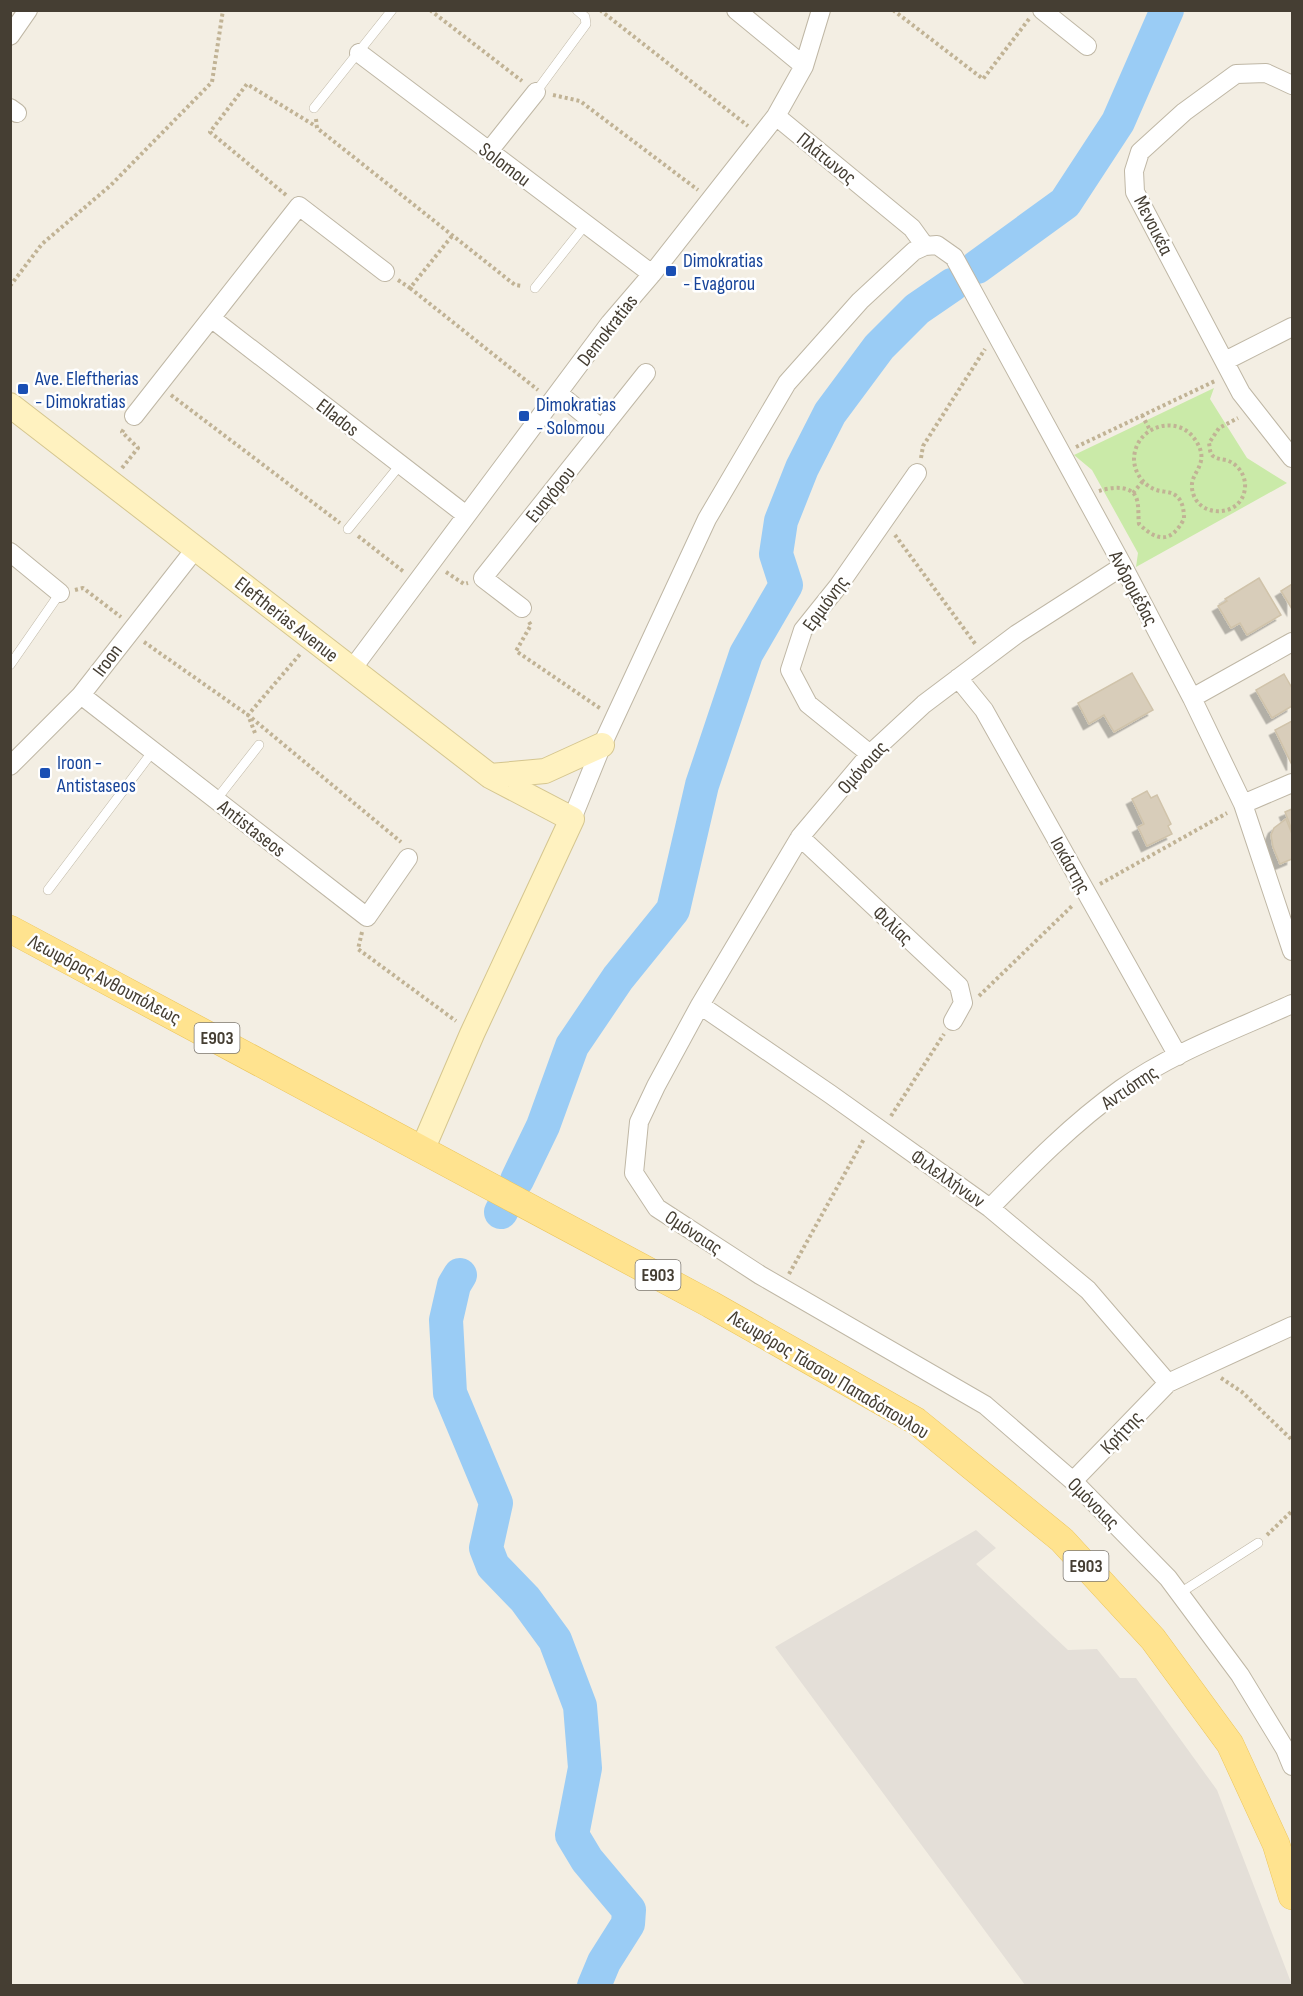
<svg xmlns="http://www.w3.org/2000/svg" width="1303" height="1996" viewBox="0 0 1303 1996" font-family="'Sofia Sans Condensed',sans-serif">
<defs>
<filter id="shadow"><feDropShadow dx="-5.5" dy="5.5" stdDeviation="0" flood-color="#0004"/></filter>
</defs>
<rect width="100%" height="100%" fill="#f3eee3"/>
<path fill="#e4dfd8" d="M976 1530 996 1548 976 1564 1068 1650 1097 1649 1120 1678H1136L1217 1790 1292 1985H1025L775 1647Z"/>
<path fill="#caeaa8" d="M1214 388 1210 399 1247 458 1287 483 1136 567 1138 553 1092 470 1074 455Z"/>
<g fill="none" stroke-linecap="round" stroke-linejoin="round">
<path stroke="#9accf5" stroke-width="34" d="M977 267 1065 203 1118 122 1167 10
M517 1180 543 1126 572 1046 618 978 673 910 702 785 746 654 786 585 776 554 781 521 802 468 830 413 879 347 917 309 952 285
M501 1212 502 1210
M460 1275 454 1285 446 1320 450 1393 496 1503 486 1548 493 1566 525 1599 555 1640 580 1706 585 1768 572 1835 587 1860 629 1910 628 1924 604 1962 594 1986"/>
</g>
<path fill="#d8cdba" stroke="#d0c3aa" stroke-width="1.5" filter="url(#shadow)" d="M1259 578 1281 615 1247 635 1240 623 1231 628 1218 606 1227 601 1225 599Z
M1292 584V609L1281 591Z
M1132 673 1153 710 1114 732 1104 715 1089 724 1078 703Z
M1284 674 1292 688V706L1272 718 1256 690Z
M1292 721V765L1275 730Z
M1147 791 1151 798 1157 795 1171 824 1168 826 1172 834 1147 846 1138 827 1144 824 1132 799Z
M1292 809V830L1285 812Z
M1286 819 1292 834V859L1280 864 1273 847 1271 835 1274 828Z"/>
<g fill="none" stroke-linecap="round" stroke-linejoin="round">
<g stroke="#bfb7a5" stroke-width="10">
<path id="lane" d="M536 92 586 24 585 17 577 10
M314 108 392 10
M535 288 586 224
M348 529 400 465
M10 665 60 593
M216 800 259 745
M48 890 153 751
M1180 1593 1258 1543"/>
</g>
<g stroke="#bfb7a5" stroke-width="20">
<path id="street" d="M736 10 804 66
M1042 10 1087 46
M10 36 28 10
M359 53 652 274
M1292 85 1266 73 1236 74 1184 112 1140 152 1134 171 1135 192 1241 393 1292 458
M10 108 17 113
M776 116 912 228 925 246
M489 151 536 92
M211 318 466 515
M1225 361 1292 327
M559 394 602 429
M134 416 299 206 385 272
M10 552 60 593
M1123 566 1017 634 924 704 870 754 800 837 700 1005 656 1086 639 1122 634 1173 657 1208 760 1275 985 1405 1073 1481 1168 1578 1240 1675 1285 1749 1292 1766
M522 608 483 578 646 373
M352 669 610 323 652 274 776 116 804 66 821 10
M958 678 984 710 1178 1056
M81 695 367 917 408 858
M1192 698 1292 642
M870 754 808 704 790 670 803 630 839 585 917 473
M10 766 81 695 196 548
M1243 804 1292 783
M572 819 602 745 707 519 787 383 860 301 914 251 925 246 937 245 954 257 1123 566 1192 698 1243 804 1292 951
M800 837 959 986 963 1003 953 1021
M700 1005 830 1094 990 1208 1088 1290 1168 1383
M990 1208C1031 1166 1073 1123 1121 1089 1173 1052 1235 1030 1292 1004
M1073 1481 1168 1383 1292 1326"/>
</g>
<g stroke="#d5c68f" stroke-width="26">
<path id="secondary" d="M10 405 490 776 572 819 472 1034 423 1148
M490 776 545 771 602 745"/>
</g>
<g stroke="#ebc458" stroke-width="28">
<path id="primary" d="M10 929 710 1304 916 1421 1062 1540 1153 1639 1230 1744 1276 1844 1292 1896"/>
</g>
<path stroke="#c1b395" stroke-width="4" stroke-dasharray="3 3" stroke-linecap="butt" d="M430 10 522 81
M600 10 748 126
M893 10 983 79 1029 19
M553 95 580 101 698 190
M316 119 317 128 515 285 522 286
M286 195 210 132 247 84 317 127
M398 280 410 288 452 236
M10 286 42 244 111 185 212 82 223 10
M410 288 538 390
M171 395 340 523
M1142 415 1150 430
M1076 447 1215 381
M921 458 923 446 985 349
M122 468 138 448 122 432 124 429
M1099 491C1111 487 1133 484 1137 500 1139 508 1138 516 1139 524 1158 542 1171 543 1184 519 1184 511 1183 500 1175 495 1171 492 1166 492 1161 491 1146 489 1134 474 1134 459 1135 425 1179 413 1196 441 1211 464 1190 472 1192 488 1195 519 1242 519 1245 488 1246 475 1238 464 1226 460 1221 459 1217 459 1213 456 1209 452 1210 447 1209 443L1219 428 1238 418
M1133 493 1143 481
M895 535 976 645
M358 536 404 572
M446 572 464 584 468 583
M75 590 83 588 121 617
M529 622 531 625 516 651 601 709
M144 642 248 715 401 842
M255 733 248 715 301 653
M1100 884 1227 813
M362 932 358 949 456 1021
M979 996 1073 905
M891 1116 944 1034
M789 1274 864 1139
M1221 1378 1242 1392 1292 1440
M1267 1535 1292 1511"/>
<use href="#lane" stroke="#fff" stroke-width="9"/>
<use href="#street" stroke="#fff" stroke-width="18"/>
<use href="#secondary" stroke="#fff2c0" stroke-width="24"/>
<use href="#primary" stroke="#ffe38f" stroke-width="27"/>
</g>
<g fill="#1a4fb4" stroke="#fff" stroke-width="2">
<rect x="665" y="265" width="12" height="12" rx="3"/>
<rect x="17" y="383" width="12" height="12" rx="3"/>
<rect x="518" y="410" width="12" height="12" rx="3"/>
<rect x="39" y="767" width="12" height="12" rx="3"/>
</g>
<g text-anchor="middle" stroke-width="5" stroke-linejoin="round" paint-order="stroke">
<g fill="#fff" stroke="#7d7870" stroke-width="1.5">
<rect x="194.5" y="1023" width="45" height="30" rx="4.5"/>
<rect x="635.5" y="1260" width="45" height="30" rx="4.5"/>
<rect x="1063.5" y="1551" width="45" height="30" rx="4.5"/>
</g>
<g font-size="18" font-weight="bold" fill="#453e33">
<text x="217" y="1044">E903</text>
<text x="658" y="1281">E903</text>
<text x="1086" y="1572">E903</text>
</g>
<g font-size="20" fill="#453e33" stroke="#fff">
<text transform="translate(827 158) rotate(39)" y="7">Πλάτωνος</text>
<text transform="translate(505 164) rotate(37)" y="7">Solomou</text>
<text transform="translate(1154 225) rotate(63)" y="7">Μενοικέα</text>
<text transform="translate(607 330) rotate(-52)" y="7">Demokratias</text>
<text transform="translate(338 417) rotate(38)" y="7">Ellados</text>
<text transform="translate(550 494) rotate(-51)" y="7">Ευαγόρου</text>
<text transform="translate(1134 588) rotate(62)" y="7">Ανδρομέδας</text>
<text transform="translate(825 603) rotate(-54)" y="7">Ερμιόνης</text>
<text transform="translate(287 619) rotate(38)" y="7">Eleftherias Avenue</text>
<text transform="translate(107 660) rotate(-53)" y="7">Iroon</text>
<text transform="translate(862 767) rotate(-48)" y="7">Ομόνοιας</text>
<text transform="translate(252 828) rotate(38)" y="7">Antistaseos</text>
<text transform="translate(1071 865) rotate(61)" y="7">Ιοκάστης</text>
<text transform="translate(893 925) rotate(43)" y="7">Φιλίας</text>
<text transform="translate(105 979) rotate(28)" y="7">Λεωφόρος Ανθουπόλεως</text>
<text transform="translate(1129 1087) rotate(-34)" y="7">Αντιόπης</text>
<text transform="translate(948 1178) rotate(35)" y="7">Φιλελλήνων</text>
<text transform="translate(694 1232) rotate(33)" y="7">Ομόνοιας</text>
<text transform="translate(829 1374) rotate(31)" y="7">Λεωφόρος Τάσσου Παπαδόπουλου</text>
<text transform="translate(1121 1432) rotate(-46)" y="7">Κρήτης</text>
<text transform="translate(1094 1503) rotate(45)" y="7">Ομόνοιας</text>
</g>
<g font-size="20" fill="#164399" stroke="#fff" text-anchor="start">
<text x="683" y="267">Dimokratias<tspan x="683" dy="23">- Evagorou</tspan></text>
<text x="35" y="385">Ave. Eleftherias<tspan x="35" dy="23">- Dimokratias</tspan></text>
<text x="536" y="411">Dimokratias<tspan x="536" dy="23">- Solomou</tspan></text>
<text x="57" y="769">Iroon -<tspan x="57" dy="23">Antistaseos</tspan></text>
</g>
</g>
<rect width="1303" height="1996" fill="none" stroke="#453e33" stroke-width="24"/>
</svg>
